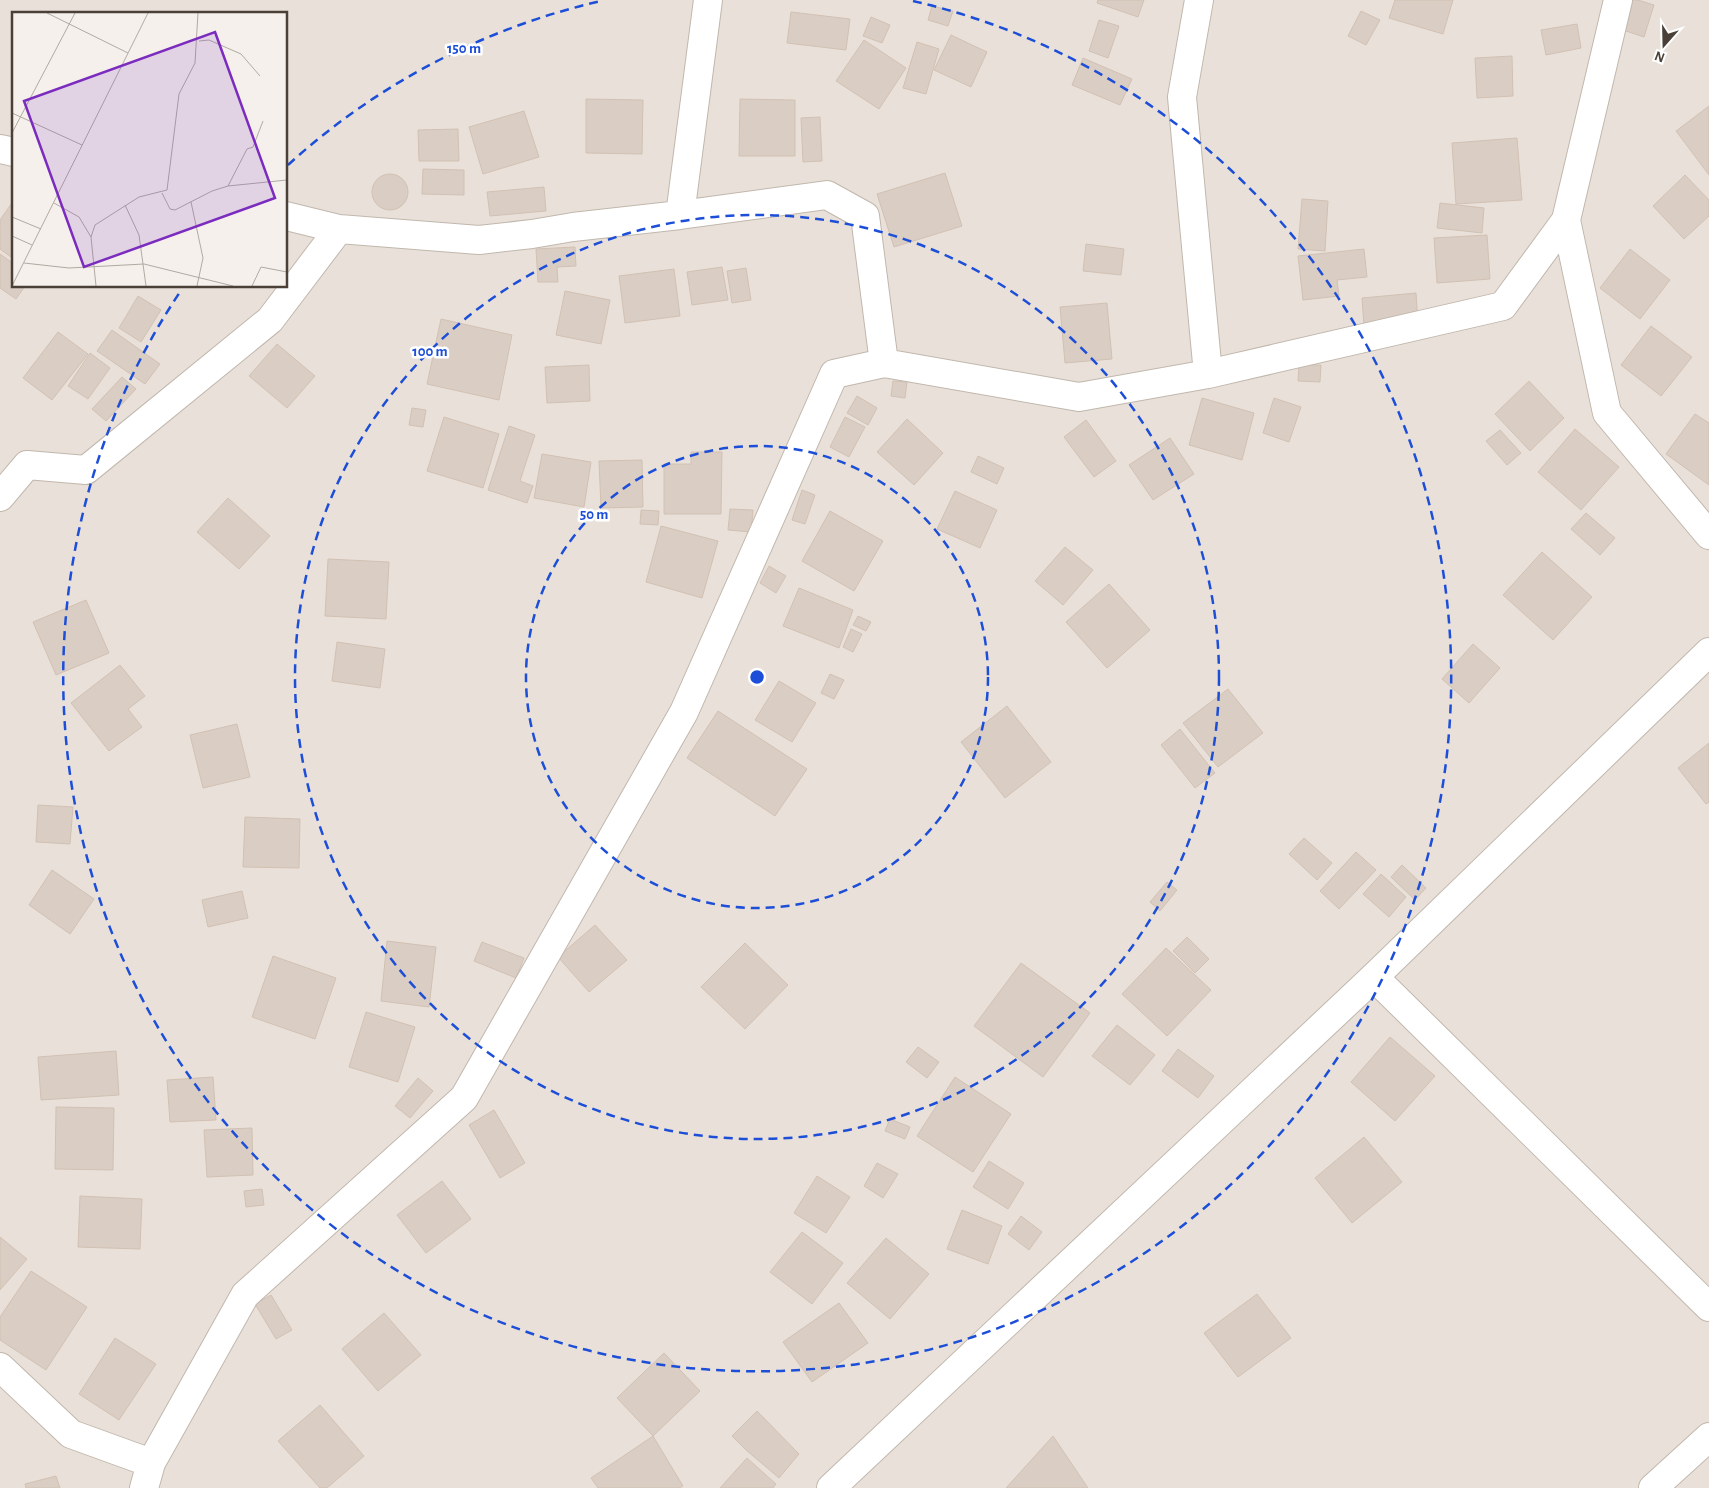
<svg xmlns="http://www.w3.org/2000/svg" width="1709" height="1488" viewBox="0 0 1709 1488" font-family="'Alegreya Sans',sans-serif">
<rect width="100%" height="100%" fill="#f5f0eb"/>
<path fill="#e9e1d9" fill-rule="evenodd" d="M0 0H1709V1488H0ZM14 14H286V286H14Z"/>
<path fill="#dacdc3" stroke="#d2c1b3" d="M1098 0H1144L1138 17 1097 3Z
M1395 0H1453L1443 34 1389 18Z
M1632 0H1638L1654 5 1644 37 1623 30Z
M932 6 953 11 948 26 928 20Z
M1361 11 1380 20 1366 45 1348 36Z
M791 12 850 19 846 50 787 43Z
M871 17 890 25 882 43 863 36Z
M1099 20 1119 26 1108 58 1089 51Z
M1577 24 1581 48 1546 55 1541 30Z
M951 35 987 52 971 87 934 70Z
M864 40 906 68 879 109 836 81Z
M917 42 939 49 926 94 903 88Z
M1512 56 1513 96 1477 98 1475 58Z
M1083 58 1132 79 1120 105 1072 85Z
M586 99 643 100 642 154 586 153Z
M740 99 795 100V156H739Z
M1709 106V175L1676 131Z
M524 111 539 157 483 174 469 127Z
M820 117 822 161 803 162 801 118Z
M458 129 459 161H419L418 130Z
M1517 138 1522 200 1456 204 1452 143Z
M423 169 464 170V195L422 194Z
M945 173 962 226 894 247 877 194Z
M372 192a18 18 0 1 1 36 0a18 18 0 1 1-36 0Z
M1685 175 1709 200V216L1684 239 1653 206Z
M544 187 546 211 490 216 487 192Z
M1302 199 1328 201 1325 251 1298 249Z
M14 200V253L11 257 0 249V220Z
M1440 203 1484 208 1482 233 1437 228Z
M1487 235 1490 279 1437 283 1434 238Z
M1086 244 1124 249 1121 275 1083 271Z
M575 247 576 266 557 267 558 282H538L536 249Z
M1364 249 1367 277 1337 280 1339 296 1303 300 1298 256Z
M1630 249 1670 280 1640 319 1600 288Z
M0 254 14 264V286H25L16 299 0 288Z
M722 267 728 300 692 305 687 272Z
M746 268 751 300 732 303 727 271Z
M674 269 680 316 625 323 619 276Z
M565 291 610 300 601 344 556 335Z
M1416 293 1418 323 1364 326 1362 298Z
M138 296 161 310 141 342 119 328Z
M1107 303 1112 359 1065 363 1060 307Z
M441 319 512 335 499 400 427 384Z
M1651 326 1692 357 1661 396 1621 365Z
M112 330 160 364 145 384 97 351Z
M58 332 88 354 52 400 23 378Z
M277 344 315 376 287 408 249 376Z
M90 353 110 368 88 399 68 386Z
M589 365 590 401 547 403 545 367Z
M1299 365H1321L1320 382 1298 381Z
M122 377 136 389 106 421 92 409Z
M893 381 907 382 905 398 891 396Z
M1529 381 1564 418 1530 451 1495 414Z
M857 396 877 408 868 425 847 413Z
M1202 398 1254 413 1242 460 1189 445Z
M1274 398 1301 407 1289 442 1263 433Z
M412 408 426 410 423 427 409 425Z
M1695 414 1709 423V485L1666 454Z
M444 417 499 434 483 488 427 471Z
M845 417 865 427 849 457 830 447Z
M907 419 943 453 914 485 877 452Z
M1086 420 1116 461 1094 477 1064 437Z
M509 426 535 435 520 481 533 486 527 503 488 490Z
M1575 429 1619 467 1581 510 1538 472Z
M1500 430 1521 453 1507 465 1486 441Z
M1170 438 1194 474 1153 500 1129 465Z
M691 452H722L721 514H664V464H691Z
M542 454 591 462 584 507 534 498Z
M978 456 1004 468 997 484 971 472Z
M642 460 643 507 601 508 599 461Z
M802 490 815 495 805 524 792 520Z
M955 491 997 510 980 548 937 529Z
M228 498 270 536 239 569 197 532Z
M730 509 753 510 751 532 728 530Z
M641 510 659 511 658 525 640 524Z
M830 511 883 541 854 591 802 561Z
M1586 513 1615 538 1600 555 1571 529Z
M661 526 718 541 702 598 646 582Z
M1065 547 1093 570 1063 605 1035 581Z
M1542 552 1592 597 1553 640 1503 595Z
M328 559 389 562 386 619 325 616Z
M769 566 786 576 776 593 760 583Z
M1109 584 1150 630 1107 668 1066 622Z
M799 588 853 610 839 648 783 626Z
M86 600 109 653 56 675 33 622Z
M858 616 871 622 866 631 853 625Z
M851 629 862 634 853 652 843 647Z
M337 642 385 649 380 688 332 681Z
M1473 644 1500 668 1469 703 1442 679Z
M120 665 145 696 128 709 142 727 109 751 71 703Z
M830 674 844 680 834 699 821 693Z
M779 681 816 703 792 742 755 720Z
M1228 689 1263 733 1218 767 1183 723Z
M1007 706 1051 762 1005 798 961 742Z
M718 711 807 769 775 816 687 758Z
M237 724 250 777 203 788 190 735Z
M1180 729 1215 773 1195 788 1161 745Z
M1709 743V802L1706 804 1678 768Z
M38 805 73 807 70 844 36 842Z
M245 817 300 819 299 868 243 867Z
M1304 838 1332 863 1317 880 1289 854Z
M1356 852 1376 870 1339 909 1320 891Z
M1402 865 1426 888 1415 900 1391 877Z
M52 870 94 899 70 934 29 905Z
M1381 874 1406 897 1389 917 1363 894Z
M1167 882 1177 890 1160 911 1150 902Z
M242 891 248 918 208 927 202 900Z
M595 925 627 960 589 992 558 957Z
M1187 937 1209 959 1195 973 1173 951Z
M387 941 436 947 429 1007 381 1001Z
M482 942 524 958 516 978 474 961Z
M745 943 788 985 745 1029 701 987Z
M1166 948 1211 990 1167 1036 1122 994Z
M273 956 336 978 315 1039 252 1017Z
M1021 963 1090 1013 1043 1077 974 1026Z
M366 1012 415 1027 398 1082 349 1067Z
M1117 1025 1155 1055 1130 1085 1092 1056Z
M1390 1037 1435 1076 1395 1121 1351 1082Z
M918 1047 939 1062 927 1078 906 1062Z
M1178 1049 1214 1076 1198 1098 1162 1071Z
M116 1051 119 1095 41 1100 38 1057Z
M213 1077 216 1120 170 1122 167 1080Z
M955 1077 1011 1114 973 1172 917 1136Z
M418 1078 433 1091 410 1118 395 1106Z
M56 1107 114 1108 113 1170 55 1169Z
M494 1110 525 1163 500 1178 469 1125Z
M890 1119 910 1127 905 1139 885 1131Z
M252 1128 253 1175 207 1177 204 1130Z
M1364 1137 1402 1182 1352 1223 1315 1178Z
M989 1161 1024 1183 1008 1209 973 1187Z
M877 1163 898 1174 883 1198 864 1186Z
M817 1176 850 1197 826 1233 794 1213Z
M442 1181 471 1219 426 1253 397 1215Z
M262 1189 264 1205 246 1207 244 1191Z
M80 1196 142 1199 140 1249 78 1247Z
M962 1210 1002 1226 988 1264 947 1249Z
M1021 1216 1042 1232 1029 1250 1008 1234Z
M802 1232 843 1263 812 1304 770 1272Z
M0 1237 27 1259 0 1290Z
M886 1238 929 1274 890 1319 847 1283Z
M31 1271 87 1307 46 1370 0 1340V1317Z
M1257 1294 1291 1338 1238 1377 1204 1333Z
M271 1295 292 1330 276 1339 255 1304Z
M839 1303 868 1343 812 1382 783 1342Z
M384 1313 421 1355 378 1391 342 1349Z
M115 1338 156 1364 119 1420 79 1394Z
M664 1353 700 1391 653 1436 617 1398Z
M320 1405 364 1456 327 1488H320L278 1441Z
M757 1411 799 1454 779 1478 746 1450 732 1436Z
M653 1436 683 1486 680 1488H598L591 1478Z
M1053 1436 1088 1488H1006Z
M747 1458 776 1484 773 1488H720Z
M56 1476 60 1488H26L25 1484Z"/>
<g fill="none" stroke-linecap="round" stroke-linejoin="round">
<g stroke="#c1b7ad" stroke-width="30">
<path id="minor" d="M1199 0 1182 97 1208 374
M0 149 14 152
M680 215 708 0
M286 216 339 229 479 240 532 234 573 227 680 215 827 195 865 216 884 363
M1566 220 1607 413 1709 535
M0 497 27 465 86 470 270 320 339 229
M1374 977 1709 1307
M0 1367 71 1434 151 1463
M144 1488 151 1463 245 1295 464 1098 684 712 834 374 884 363 1079 397 1208 374 1503 306 1566 220 1618 0
M1653 1488 1709 1437"/>
</g>
<g stroke="#c1b7ad" stroke-width="30">
<path id="tertiary" d="M831 1488 1374 977 1709 652"/>
</g>
<use href="#minor" stroke="#fff" stroke-width="28"/>
<use href="#tertiary" stroke="#fff" stroke-width="28"/>
</g>
<g fill="none" stroke="#1d4ed8" stroke-width="2.5" stroke-dasharray="9 6">
<circle cx="757" cy="677" r="231"/>
<circle cx="757" cy="677" r="462"/>
<path d="M288 165A694 694 0 0 1 601 1M913 1A694 694 0 1 1 182 289"/>
</g>
<g transform="translate(12 12)">
<rect width="275" height="275" fill="#f5f0eb"/>
<path fill="none" stroke="#b1aaa3" stroke-width="1" d="M35 1 116 41M187 29 197 28 229 42 248 64M0 101 70 133M0 121 63 1M216 174 235 137 241 135 251 109M150 181 158 197 163 198 200 179 216 174 275 168M179 190 191 246 185 274M42 191 67 205 79 225M113 193 127 223 134 274M0 205 29 217M0 224 20 233M12 251 57 256 132 252 221 274M0 274 136 1M84 274 79 225 83 213 127 185 155 178 167 82 183 51 186 1M240 274 249 255 275 260"/>
<path fill="#7b2cbf" fill-opacity="0.15" stroke="#7b2cbf" stroke-width="2.5" d="M203 20 263 186 72 255 12 89Z"/>
<rect width="275" height="275" fill="none" stroke="#4a4038" stroke-width="2.5"/>
</g>
<circle cx="757" cy="677" r="8" fill="#1d4ed8" stroke="#fff" stroke-width="2.5"/>
<g font-size="15" text-anchor="middle" font-weight="bold" fill="#1d4ed8" stroke="#fff" stroke-width="5" stroke-linejoin="round" paint-order="stroke">
<text x="464" y="53">150 m</text>
<text x="430" y="356">100 m</text>
<text x="594" y="519">50 m</text>
</g>
<g transform="translate(1664 45) rotate(200)" stroke="#ffffff" stroke-width="4" paint-order="stroke">
<path d="M0-4L9 19L0 12L-9 19Z" fill="#4a4038"/>
<text y="-8" font-size="14" font-weight="bold" text-anchor="middle" fill="#4a4038">N</text>
</g>
</svg>
